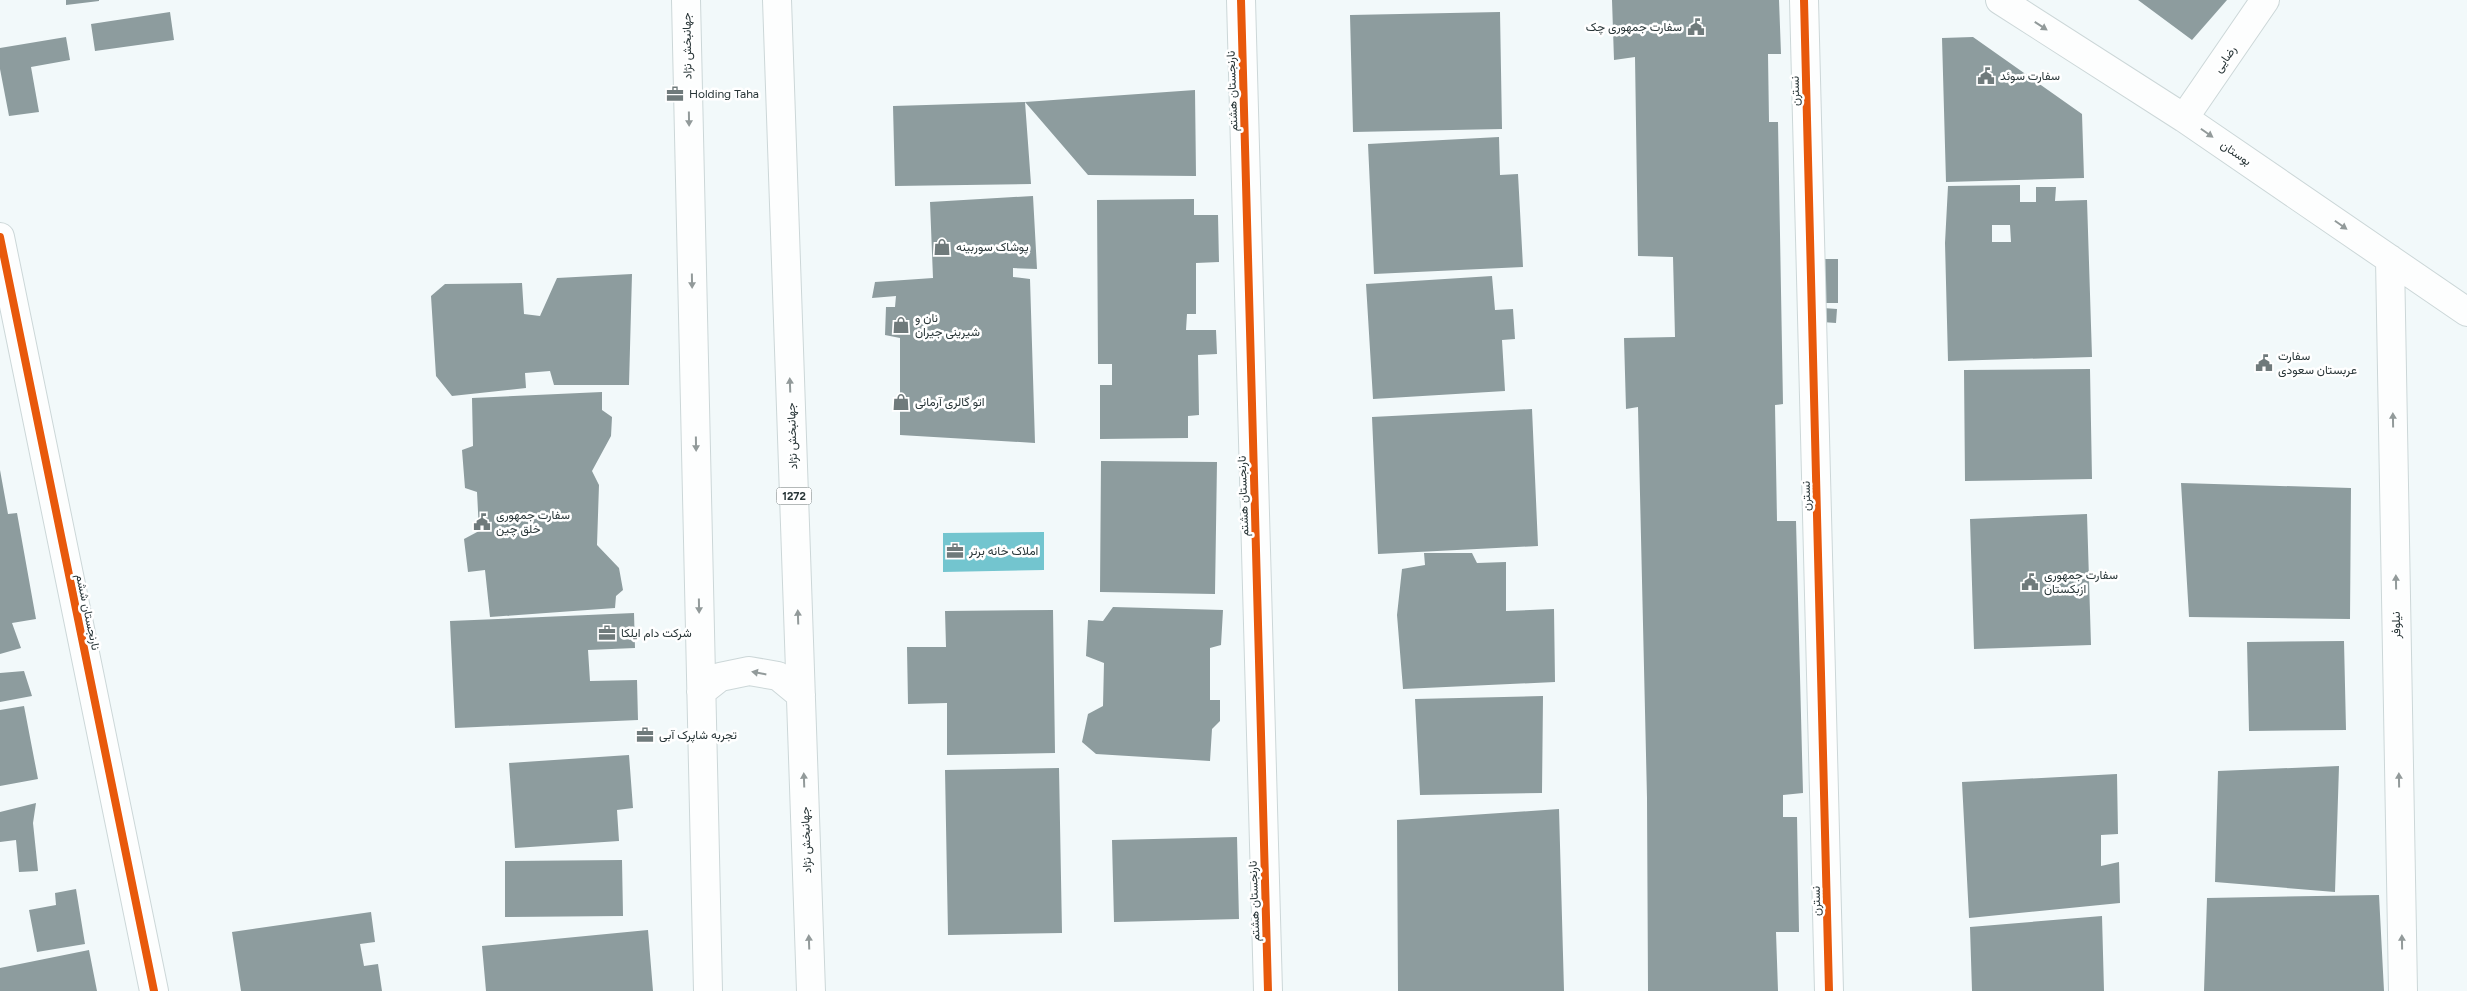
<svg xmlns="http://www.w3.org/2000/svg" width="2467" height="991" viewBox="0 0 2467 991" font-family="Figtree,Vazirmatn,sans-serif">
<rect width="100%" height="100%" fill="#f2f9fa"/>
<path fill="#73c5cf" d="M1044 532V570L943 572V533Z"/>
<path fill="#8d9c9e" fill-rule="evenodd" d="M66 0H99V1L66 5Z
M1612 0H1779L1781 54H1768L1769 122H1778L1783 404 1775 405 1777 521H1796L1803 793 1783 795V817H1797L1799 932H1776L1778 991H1648L1647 798 1638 407 1626 409 1624 338 1675 337 1673 257 1638 256 1635 57 1614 60Z
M2138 0H2227L2192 40Z
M170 12 174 40 95 51 91 24Z
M1500 12 1502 129 1353 132 1350 15Z
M66 37 70 60 31 67 39 112 9 116 0 69V48Z
M1973 37 2082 114 2084 178 1946 182 1942 38Z
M1195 90 1196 176 1088 175 1025 102 1031 184 895 186 893 106 1025 102Z
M1499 137 1500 175 1518 174 1523 267 1374 274 1368 144Z
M2020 185V202H2036V187H2056L2055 201 2087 200 2092 357 1948 361 1945 243 1948 186ZM1992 225H2010L2011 242H1992Z
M1033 196 1037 269 1013 268V277L1030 279 1035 443 900 435V338L885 335 886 307H895L896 296 872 298 875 282 933 278 930 202Z
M1194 199V215H1218L1219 262 1196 263V314H1187L1186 330H1216L1217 354 1198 355 1199 415 1188 416V438L1100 439V385H1112V364H1098L1097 200Z
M1822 259H1838V303H1822Z
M632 274 629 385H554L550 371 525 373 526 388 452 396 436 376 431 296 445 284 522 283 524 314 540 316 557 278Z
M1492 276 1495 310 1513 309 1515 339 1502 340 1505 391 1373 399 1366 284Z
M1823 308 1837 309 1836 323 1822 322Z
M2090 369 2092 479 1965 481 1964 370Z
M602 392V410L612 417 611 436 592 471 599 485 597 545 619 568 623 590 616 596 615 608 490 617 485 570 468 572 464 539 479 531 477 492 465 488 462 450 473 446 472 398Z
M1532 409 1538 546 1378 554 1372 417Z
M1101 461 1217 462 1215 594 1100 592Z
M0 470 8 514 17 513 36 619 12 623 21 648 0 654Z
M2181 483 2351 488 2350 619 2189 617Z
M2087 514 2091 645 1974 649 1970 519Z
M1424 553H1472L1477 563 1506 562V611L1554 609 1555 682 1403 689 1397 615 1402 569 1425 565Z
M1113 607 1223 610 1221 645 1210 648V700H1220V721L1212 729 1210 761 1096 754 1082 742 1088 714 1103 706 1104 663 1086 656 1088 620 1103 621Z
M1053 610 1055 753 947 755V703L908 704 907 647H946L945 611Z
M634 613 635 648 588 650 590 681 637 680 638 720 455 728 450 621Z
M2344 641 2346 730 2249 731 2247 642Z
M24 671 32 696 0 702V673Z
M1543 696 1542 793 1420 795 1415 699Z
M24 706 38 779 0 786V710Z
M629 755 633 808 617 810 619 841 515 848 509 763Z
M2339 766 2335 892 2215 882 2218 771Z
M1059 768 1062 933 948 935 945 770Z
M2117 774 2118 834 2101 835V866L2119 862 2120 903 1969 918 1962 782Z
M36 803 33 823 38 871 19 872 16 840 0 842V812Z
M1559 809 1564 991H1398L1397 820Z
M1237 837 1239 919 1114 922 1112 840Z
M622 860 623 916 505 917V861Z
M76 889 85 944 37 952 29 910 56 905 55 893Z
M2379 895 2384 991H2204L2207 898Z
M371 912 375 942 360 944 364 966 378 964 382 991H241L232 932Z
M2102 916 2104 991H1972L1970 927Z
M648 930 653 991H486L482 946Z
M89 950 97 991H0V968Z"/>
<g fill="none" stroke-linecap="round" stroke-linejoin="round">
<g stroke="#ccd7d8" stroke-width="30">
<path id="street" d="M1241 0 1268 991
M1804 0 1829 991
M2000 0 2184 118 2467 312
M2184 118 2265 0
M0 237 154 991
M2390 259 2403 991"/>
</g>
<g stroke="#ccd7d8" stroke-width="30">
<path id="primary" d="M686 0 708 991
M777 0 811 991
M701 692 720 677 749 671 778 676 801 695"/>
</g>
<use href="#street" stroke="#fdfefe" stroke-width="28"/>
<use href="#primary" stroke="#fdfefe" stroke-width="28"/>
<g stroke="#fff" stroke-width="11">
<path id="cycleway" d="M1241 0 1268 991
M1804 0 1829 991
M0 237 154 991"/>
</g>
<use href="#cycleway" stroke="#e8590c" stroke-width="8"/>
</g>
<defs><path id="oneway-solid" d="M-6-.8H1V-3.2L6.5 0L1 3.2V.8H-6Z" transform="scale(1.25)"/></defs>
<g fill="#929a9a">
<use href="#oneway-solid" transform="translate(2041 26) rotate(33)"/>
<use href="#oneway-solid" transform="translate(689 119) rotate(89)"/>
<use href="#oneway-solid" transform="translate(2207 133) rotate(35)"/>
<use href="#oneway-solid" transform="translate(2341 225) rotate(35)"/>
<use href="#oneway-solid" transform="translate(692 281) rotate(89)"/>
<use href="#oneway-solid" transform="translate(790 385) rotate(-92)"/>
<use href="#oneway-solid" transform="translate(2393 420) rotate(-91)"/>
<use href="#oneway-solid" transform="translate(696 444) rotate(89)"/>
<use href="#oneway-solid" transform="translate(2396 582) rotate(-91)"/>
<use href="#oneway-solid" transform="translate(699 606) rotate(89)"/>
<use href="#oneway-solid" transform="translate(798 617) rotate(-92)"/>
<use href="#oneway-solid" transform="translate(759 673) rotate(-169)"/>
<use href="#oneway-solid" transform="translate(804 780) rotate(-92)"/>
<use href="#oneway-solid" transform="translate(2399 780) rotate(-91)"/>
<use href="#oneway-solid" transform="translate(809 942) rotate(-92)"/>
<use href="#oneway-solid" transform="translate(2402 942) rotate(-91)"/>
</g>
<defs>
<g id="civic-bare" transform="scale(1.35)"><path d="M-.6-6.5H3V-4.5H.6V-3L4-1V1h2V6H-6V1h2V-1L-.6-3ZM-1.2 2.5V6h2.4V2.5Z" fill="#6f7a7b" stroke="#fff" stroke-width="2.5" paint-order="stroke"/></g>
<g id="office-bare" transform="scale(1.35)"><path d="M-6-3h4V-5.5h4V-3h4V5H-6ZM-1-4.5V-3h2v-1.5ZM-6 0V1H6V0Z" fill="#6f7a7b" stroke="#fff" stroke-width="2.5" paint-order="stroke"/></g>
<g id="shop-bare" transform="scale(1.35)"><path d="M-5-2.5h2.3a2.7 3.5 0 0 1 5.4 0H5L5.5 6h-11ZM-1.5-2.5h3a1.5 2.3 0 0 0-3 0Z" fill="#6f7a7b" stroke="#fff" stroke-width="2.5" paint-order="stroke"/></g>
</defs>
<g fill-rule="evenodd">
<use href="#civic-bare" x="1696" y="27"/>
<use href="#civic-bare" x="1986" y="76"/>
<use href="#office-bare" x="675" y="94"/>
<use href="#shop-bare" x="942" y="247"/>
<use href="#shop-bare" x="901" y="325"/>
<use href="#civic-bare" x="2264" y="363"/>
<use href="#shop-bare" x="901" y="402"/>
<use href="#civic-bare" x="482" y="522"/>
<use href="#office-bare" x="955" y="551"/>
<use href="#civic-bare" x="2030" y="582"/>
<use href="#office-bare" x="607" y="633"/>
<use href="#office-bare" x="645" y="735"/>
</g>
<g text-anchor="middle" stroke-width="5" stroke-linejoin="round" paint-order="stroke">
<rect fill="#fff" stroke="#687273" stroke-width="1" x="776.5" y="487.5" width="35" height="17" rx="4"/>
<g font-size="11" font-weight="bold" fill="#283537">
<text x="794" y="500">1272</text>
</g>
<g font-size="12" fill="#283537" stroke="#fff" text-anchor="start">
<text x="1682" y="31" text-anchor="end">سفارت جمهوری چک</text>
<text x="2000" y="80">سفارت سوئد</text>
<text x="689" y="98">Holding Taha</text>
<text x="956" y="251">پوشاک سوربینه</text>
<text x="915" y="322">نان و<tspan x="915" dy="14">شیرینی جیران</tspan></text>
<text x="2278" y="360">سفارت<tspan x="2278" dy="14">عربستان سعودی</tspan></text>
<text x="915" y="406">اتو گالری آرمانی</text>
<text x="496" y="519">سفارت جمهوری<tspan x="496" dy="14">خلق چین</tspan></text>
<text x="969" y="555">املاک خانه برتر</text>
<text x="2044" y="579">سفارت جمهوری<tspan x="2044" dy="14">ازبکستان</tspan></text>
<text x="621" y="637">شرکت دام ایلکا</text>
<text x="659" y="739">تجربه شاپرک آبی</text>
</g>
<g font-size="12" fill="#283537" stroke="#fff">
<text transform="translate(687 46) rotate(-91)" y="4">جهانبخش نژاد</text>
<text transform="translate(2225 59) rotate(-55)" y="4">رضایی</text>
<text transform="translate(1232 91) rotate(-92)" y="4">نارنجستان هشتم</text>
<text transform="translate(1795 91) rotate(-91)" y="4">نسترن</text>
<text transform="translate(2236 153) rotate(35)" y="4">بوستان</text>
<text transform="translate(792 436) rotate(-92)" y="4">جهانبخش نژاد</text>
<text transform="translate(1243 496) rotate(-92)" y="4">نارنجستان هشتم</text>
<text transform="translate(1806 496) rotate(-91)" y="4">نسترن</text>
<text transform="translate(88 612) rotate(78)" y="4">نارنجستان ششم</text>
<text transform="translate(2396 625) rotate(-91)" y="4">نیلوفر</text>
<text transform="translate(806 840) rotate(-92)" y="4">جهانبخش نژاد</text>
<text transform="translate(1254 901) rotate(-92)" y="4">نارنجستان هشتم</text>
<text transform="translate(1816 901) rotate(-91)" y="4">نسترن</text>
</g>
</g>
</svg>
